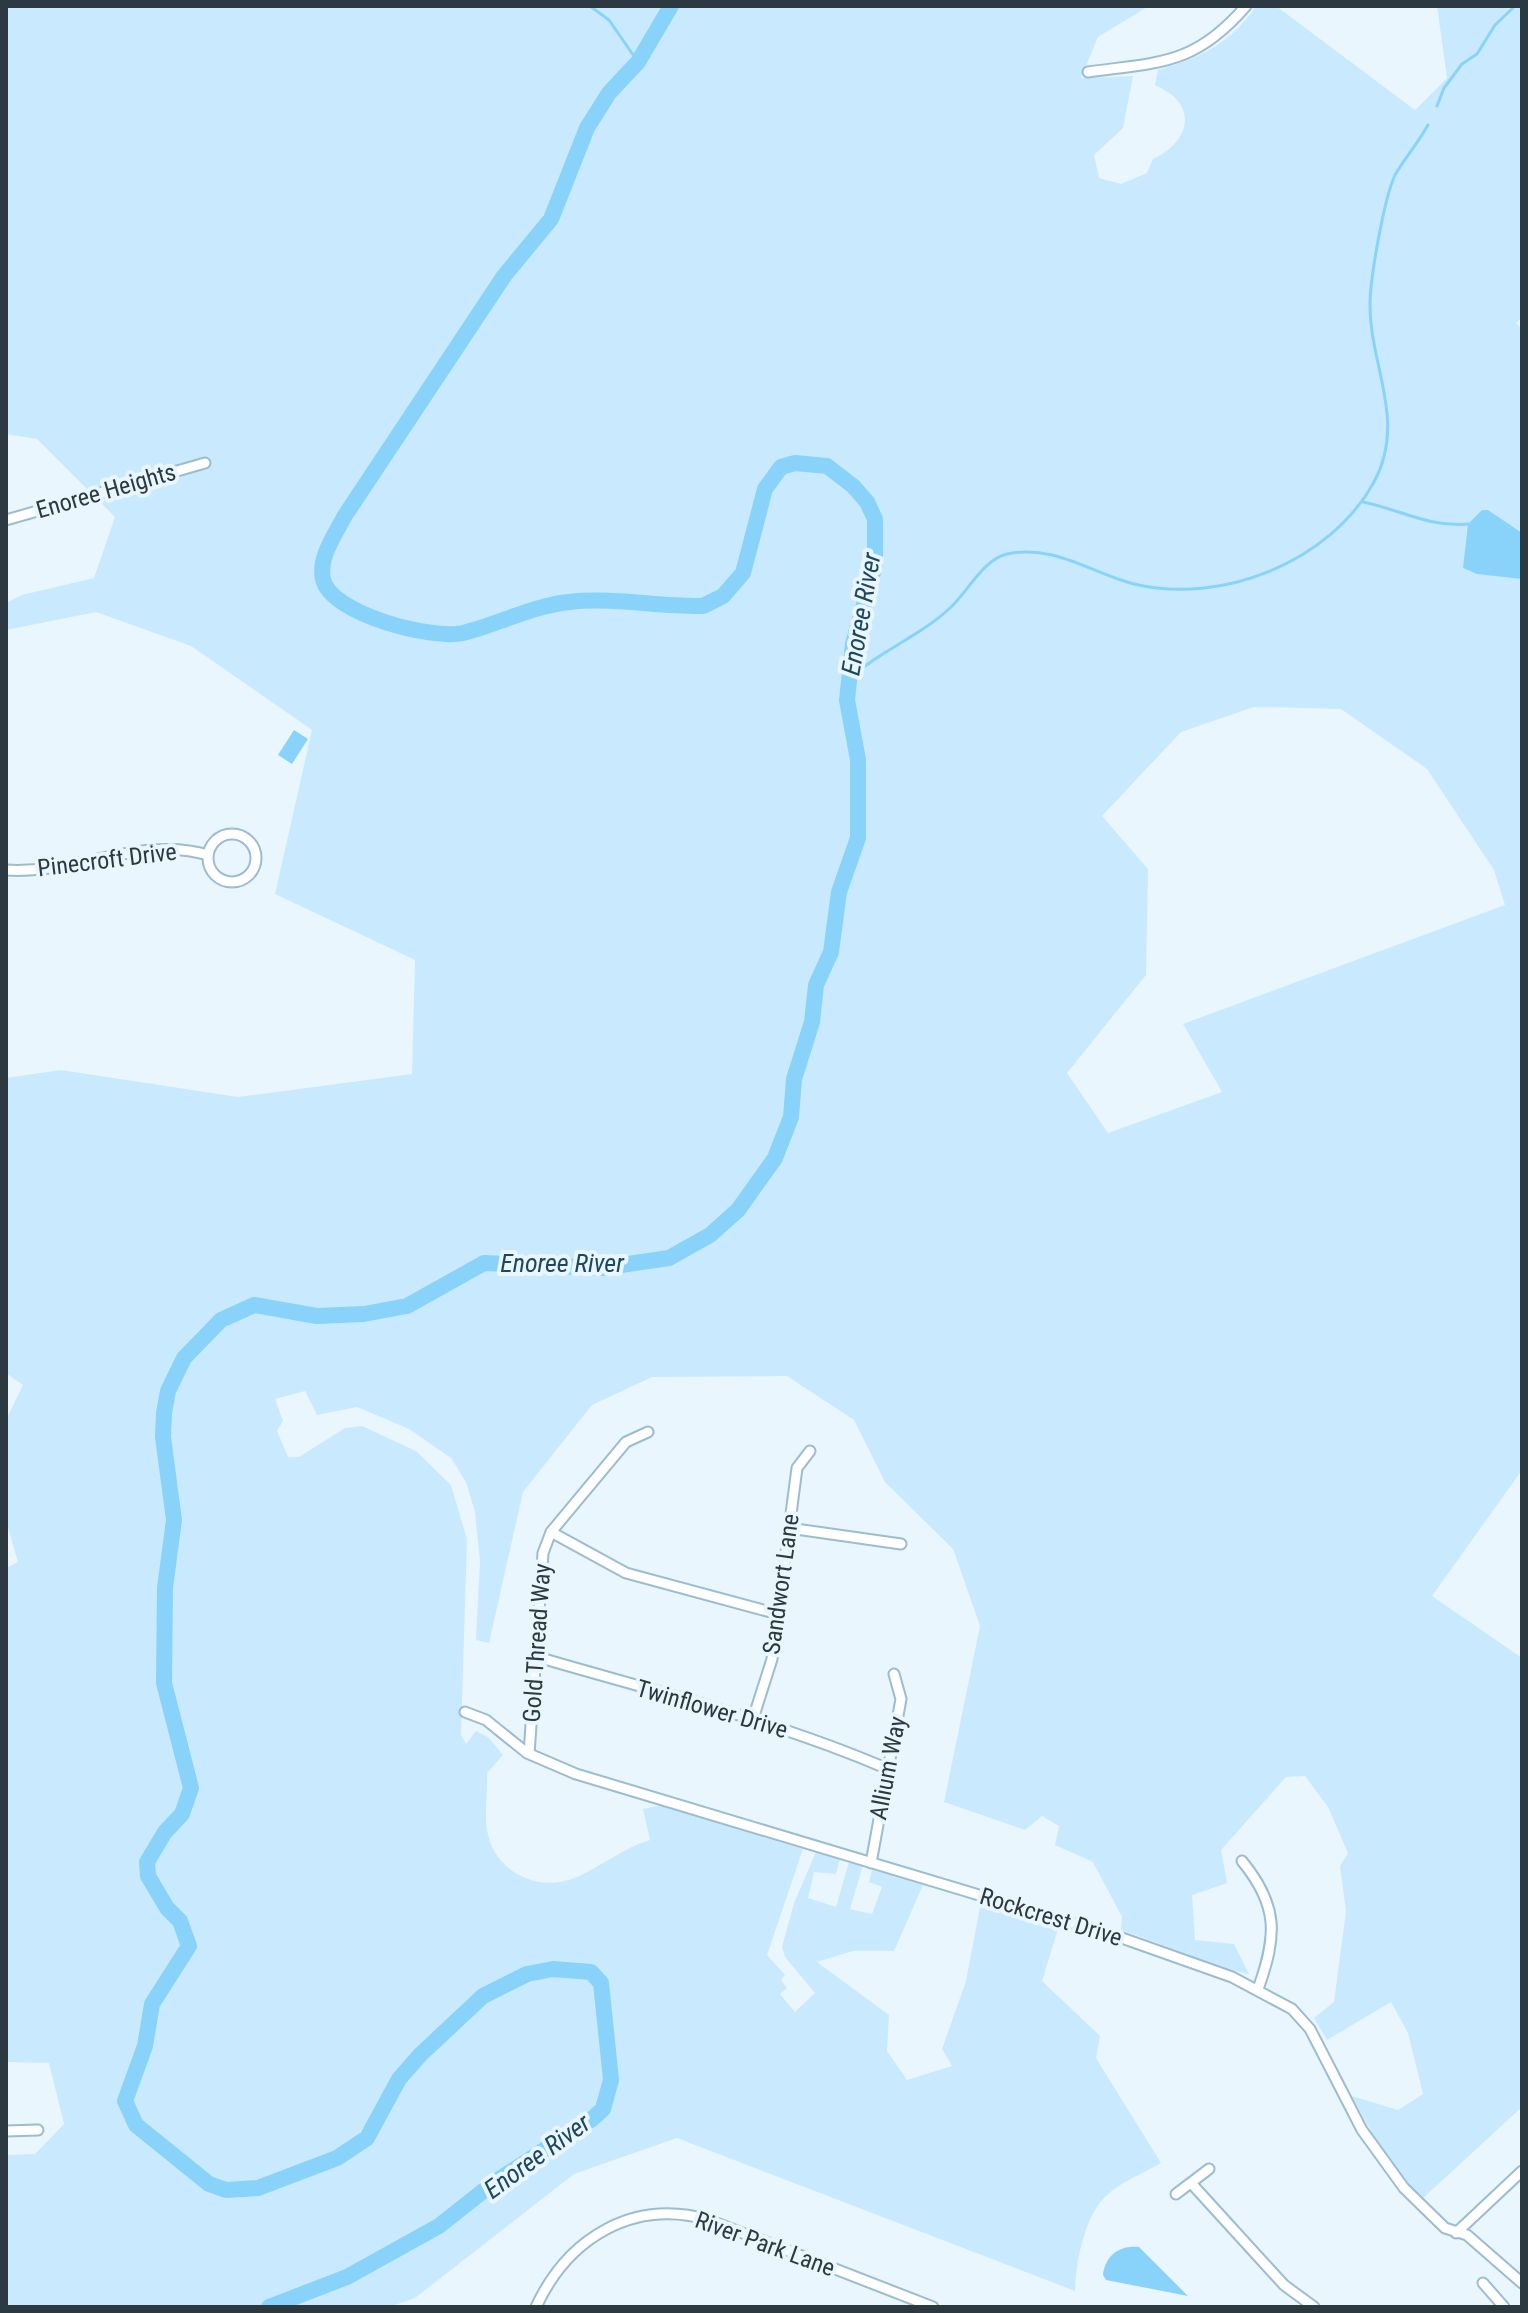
<svg xmlns="http://www.w3.org/2000/svg" width="1528" height="2313" viewBox="0 0 1528 2313" font-family="'Roboto Condensed',sans-serif">
<rect width="100%" height="100%" fill="#e9f6fe"/>
<path fill="#c9eafe" fill-rule="evenodd" d="M6 6H1149L1098 37 1081 78 1133 76 1123 128 1094 155 1099 178 1121 184 1147 173 1153 159C1175 150 1198 123 1176 99 1171 93 1162 89 1155 85L1158 70C1200 58 1231 43 1256 6H1276L1415 110 1447 78 1437 6H1522V318L1516 323 1522 329V1470L1432 1596 1522 1658V2107L1421 2200 1379 2146 1352 2096 1398 2110 1423 2094 1408 2033 1391 2002 1327 2040 1314 2018 1334 2002 1346 1911 1340 1866 1348 1853 1328 1807 1305 1776 1286 1777 1221 1850 1227 1883 1192 1895 1195 1940 1234 1944 1249 1974C1240 1975 1140 1936 1121 1930L1122 1917 1093 1862 1055 1845 1059 1826 1042 1816 1025 1830 944 1802 980 1626 953 1549 885 1482 854 1420 787 1376 652 1377 592 1405 523 1492 489 1643 476 1640 480 1562 475 1512 466 1482 451 1458 409 1429 357 1407 317 1415 305 1391 275 1399 283 1421 277 1431 288 1457H299L345 1428 362 1426 416 1451 451 1485 467 1539 461 1735 466 1744 476 1731 488 1737 503 1755 487 1773C488 1791 484 1812 487 1830 494 1872 538 1894 577 1877 602 1866 623 1848 650 1840L643 1809 663 1805 803 1849 767 1955 785 1975 781 1980 787 1988 780 1994 795 2012 815 1993 785 1957 782 1947 794 1903 816 1852 840 1859 836 1874 814 1872 808 1898 836 1907 849 1862 863 1865 850 1909 872 1914 882 1887 869 1882 873 1867 923 1885 894 1951H853L817 1962 889 2015 887 2051 907 2080 952 2066 942 2049 966 1981 981 1902 1059 1926 1042 1981 1100 2036 1096 2058 1161 2163C1144 2173 1120 2182 1106 2196 1084 2217 1076 2262 1075 2291L677 2138 574 2174 415 2298 389 2307H6V2155L35 2154 64 2124 49 2063 6 2062V1568L18 1562 6 1521V1420L23 1385 6 1373V1078L61 1070 238 1097 412 1074 415 960 275 894 312 730 191 646 96 612 6 630V603L22 595 94 578 115 517 37 439 6 434ZM1254 707 1341 709 1427 769 1494 870 1505 905 1183 1024 1222 1092 1108 1133 1067 1073 1146 975 1148 869 1102 816 1181 732Z"/>
<path fill="#89d3fb" d="M1482 510H1488L1522 533V579L1477 574 1463 568 1468 524Z
M294 730 308 739 292 764 278 755Z
M1139 2247 1188 2296 1106 2280 1103 2275C1105 2256 1119 2245 1139 2247Z"/>
<g fill="none" stroke-linecap="round" stroke-linejoin="round">
<path stroke="#89d3fb" stroke-width="3" d="M590 6 609 20 638 62
M1437 106 1444 88 1462 64 1477 54 1495 25 1515 6
M1363 502C1398 509 1431 528 1468 524
M848 680C879 651 921 636 951 607 968 591 984 559 1007 554 1054 544 1091 573 1134 584 1222 605 1330 562 1374 482 1407 421 1370 367 1370 305 1370 278 1384 199 1395 175 1405 158 1418 143 1428 125"/>
<path stroke="#89d3fb" stroke-width="16" d="M269 2307 347 2277 439 2226 492 2184 592 2119 603 2109 611 2080 601 1983 591 1972 553 1969 527 1974 483 1996 420 2055 399 2079 367 2138 337 2158 258 2188 226 2190 209 2184 136 2125 125 2101 145 2046 152 2004 189 1946 180 1921 167 1908 148 1876 147 1862 165 1832 182 1814 191 1788 164 1683 165 1588 174 1520 163 1437 164 1413 168 1391 184 1358 221 1320 254 1305 317 1316 364 1314 407 1306 484 1263 601 1268 669 1258 710 1235 738 1210 775 1158 791 1117 794 1079 812 1022 816 985 831 952 839 892 858 838V760L847 700 853 644 875 565V519L867 502 853 486 827 466 795 463 781 467 765 489 743 573 723 596 703 606C659 607 613 597 569 602 532 606 499 624 463 633 432 640 330 614 323 579 318 558 335 535 344 517L504 276 551 219 587 128 609 93 638 62 671 6"/>
<g stroke="#9cbccf" stroke-width="13">
<path id="minor" d="M1088 72C1161 62 1195 65 1246 6
M6 520 205 463
M208 858a24 24 0 1 1 48 0a24 24 0 1 1-48 0Z
M6 870C73 875 143 835 208 855
M789 1528 901 1544
M551 1532 626 1573 778 1614
M534 1656C653 1691 774 1720 888 1769
M465 1712 486 1720 527 1753 576 1774 1119 1937 1232 1977 1292 2009 1310 2029 1362 2130 1404 2188 1445 2228 1467 2235 1522 2283
M753 1719 772 1659 797 1468 810 1451
M529 1754 543 1553 551 1532 626 1442 648 1432
M1242 1861C1279 1906 1277 1936 1258 1989
M871 1863 901 1699 894 1674
M6 2131 38 2130
M1191 2183 1284 2285 1314 2307
M1176 2194 1209 2169
M1456 2233 1522 2171
M1483 2283 1504 2307
M536 2307C568 2238 633 2198 709 2220L933 2307"/>
</g>
<use href="#minor" stroke="#fff" stroke-width="9"/>
</g>
<g text-anchor="middle" stroke-width="8" stroke-linejoin="round" paint-order="stroke">
<g font-size="24" fill="#2c3941" stroke="#e9f6fe">
<text transform="translate(106 491) rotate(-16)" y="8">Enoree Heights</text>
<text transform="translate(107 860) rotate(-7)" y="8">Pinecroft Drive</text>
<text transform="translate(781 1584) rotate(-82)" y="8">Sandwort Lane</text>
<text transform="translate(537 1643) rotate(-86)" y="8">Gold Thread Way</text>
<text transform="translate(712 1709) rotate(16)" y="8">Twinflower Drive</text>
<text transform="translate(888 1768) rotate(-79)" y="8">Allium Way</text>
<text transform="translate(1051 1917) rotate(17)" y="8">Rockcrest Drive</text>
<text transform="translate(765 2244) rotate(20)" y="8">River Park Lane</text>
</g>
<g font-size="26" font-style="italic" fill="#1f485d" stroke="#e9f6fe">
<text transform="translate(861 614) rotate(-80)" y="9">Enoree River</text>
<text x="562" y="1272">Enoree River</text>
<text transform="translate(537 2156) rotate(-36)" y="9">Enoree River</text>
</g>
</g>
<rect width="1528" height="2313" fill="none" stroke="#2c3941" stroke-width="16"/>
</svg>
